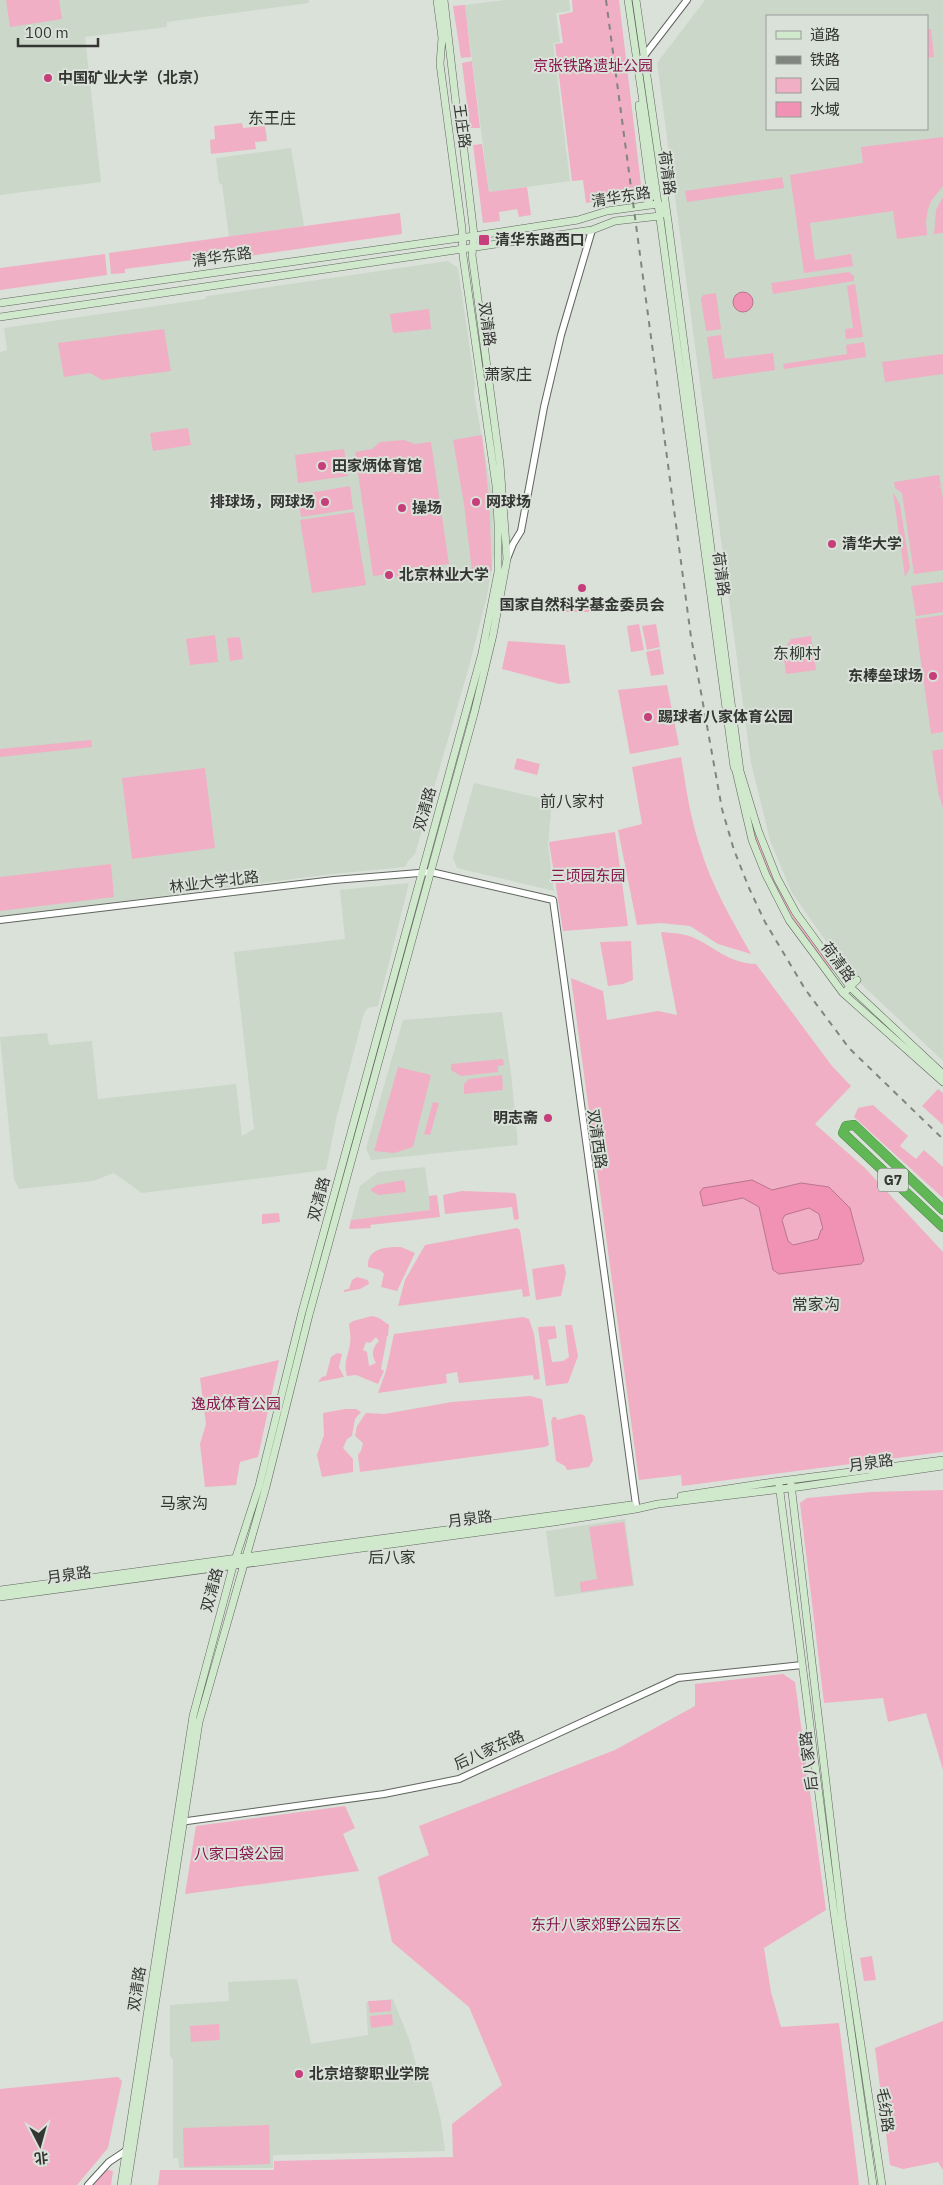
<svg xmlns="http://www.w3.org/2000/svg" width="943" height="2185" viewBox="0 0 943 2185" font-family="'IBM Plex Sans','Noto Sans SC',sans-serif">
<rect width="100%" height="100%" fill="#dae1d9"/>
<path fill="#cbd7c9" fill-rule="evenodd" d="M0 0H309V3L167 22V27L85 37 101 182 0 195Z
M505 0H569L570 11 556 13 560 42 553 43 570 181 489 192 465 5Z
M705 0H943V1061L857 980 837 957 792 893 770 840 751 763 657 63ZM767 16H927V129H767Z
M291 148 304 226 229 237 222 184 219 183 216 158Z
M448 261 458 268 475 384 474 394 493 499 494 554 487 596 470 663 415 854 408 861 405 867 332 874 123 901 0 919V352L7 350 4 328 205 299 207 296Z
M474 783 552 801 548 844 554 891 457 868 453 858Z
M409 883 378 1006 368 1008 364 1013 336 1120 326 1170 142 1193 114 1173 93 1181 19 1189 14 1179 0 1037 47 1033 49 1045 92 1041 98 1099 236 1084 242 1136 254 1129 234 952 345 939 340 890Z
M502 1012 511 1073 518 1145 371 1160 366 1148 403 1020Z
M425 1167 431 1210 351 1220 360 1186 378 1172Z
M625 1519 634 1586 555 1597 546 1531Z
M297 1979 311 2044 368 2035 366 2002 393 1999 409 2039 417 2068 431 2081 441 2121 445 2151 273 2155V2168H179L178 2158H173V2059L170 2057V2005L229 2001 228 1982Z"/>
<path fill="#f0afc5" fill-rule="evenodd" d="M6 0H59L62 19 10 27Z
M572 0H619L642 193 586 203 583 180 572 181 555 44 563 43 559 15 573 12Z
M465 5 471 57 461 58 453 6Z
M927 29H931L934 57 927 58Z
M472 61V62L480 128H470L462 63Z
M242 123 243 128 265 126 267 141 255 142 256 149 211 154 210 140 215 139 214 126Z
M943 137V186L931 201 928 209 926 221 927 235 897 239 893 211 810 223 815 260 851 254 853 266 804 273 790 175 863 163 861 147Z
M482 144 489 192 527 187 531 215 519 217 517 209 499 212 500 221 483 223 473 145Z
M782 177 784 188 687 202 685 191Z
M943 197V233L934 234 936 210Z
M400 213 402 234 201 263 200 259 125 269V273L111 274 109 253Z
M105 254 107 275 0 290V268Z
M849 272 854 276V281L773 294 771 283Z
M855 284 863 337 846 339 845 329 853 328 847 286Z
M716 293 721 329 706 331 701 299 703 295Z
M429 309 431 329 393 333 390 314Z
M164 329 171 371 102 380 90 373 64 377 58 343Z
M721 335 725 359 773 353 775 370 713 379 707 337Z
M864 342 866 357 784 369 783 364 847 354 846 345Z
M943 354V374L885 382 882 362Z
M188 428 191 445 153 451 150 433Z
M482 435 489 499 492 571H472L464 504 453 440Z
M404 440 415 444 431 442 449 564 429 567 424 574 398 578 388 574 373 576 355 452 372 449 380 442Z
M344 449 348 476 298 483 295 455Z
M939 475 941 486 935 488 941 487 943 499V570L914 574 902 493 895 488 894 482Z
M350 486 353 509 301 517 298 495Z
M893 492 900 505 910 568 905 577Z
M354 512 366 585 312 593 300 520Z
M943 582V612L916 616 911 586Z
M600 602 601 612H546L544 604Z
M943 615V732L931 734 915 619Z
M639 624 644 650 631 652 627 626Z
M656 624 660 647 647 650 642 626Z
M215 635 218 662 190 665 186 639Z
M811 636 816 670 786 674 783 651 791 639Z
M240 637 243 659 230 661 227 638Z
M508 641 565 645 570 683 559 684 502 669Z
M660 649 664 674 651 676 646 652Z
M667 685 679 745 630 754 618 690Z
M91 740 92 747 0 757V749Z
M943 749V808L938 792 932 751Z
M681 757C686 787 690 817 700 847 711 885 732 920 751 954L718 944 690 926 661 923 637 925 618 830 642 824 632 767Z
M517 758 540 764 537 775 514 769Z
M205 768 215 848 132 859 122 778Z
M745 793 776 877 834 970 832 971C800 930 768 887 753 835 749 822 748 807 745 793Z
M615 832 628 926 563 931 549 842Z
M111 864 114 897 0 911V877Z
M661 932C671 933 682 933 692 937 715 947 728 963 756 964L832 1066 851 1086 815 1124 865 1168 943 1252V1452L682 1486 681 1475 639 1480 571 978 603 991 607 1020 658 1011 677 1015Z
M631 941 633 980 623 984 608 986 600 942Z
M503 1059 504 1065 498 1066V1072L461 1076 451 1070V1064Z
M398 1067 431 1075 413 1147 394 1153 374 1151Z
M502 1075 503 1090 464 1094V1084L469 1079Z
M938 1089 943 1093V1125L922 1106Z
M433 1102 439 1103 430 1135 424 1134Z
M873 1105 908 1136 900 1146 916 1159 924 1150 943 1167V1198L854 1117 858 1108Z
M404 1180 406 1192 379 1195 370 1190 377 1185Z
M462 1191 514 1193 516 1195 519 1219 514 1220 512 1207 445 1214 443 1195Z
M437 1195 440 1217 370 1225 371 1228 349 1229 351 1220 430 1210 429 1196Z
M279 1213 280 1222 262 1224V1214Z
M517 1228 520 1230 530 1296 523 1297 522 1289 398 1306 405 1280 425 1245Z
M401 1247 415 1253 397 1291 381 1287 384 1274 380 1270 368 1267C367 1248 385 1247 401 1247Z
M564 1264 566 1273 561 1296 536 1300 532 1269Z
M357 1277 368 1280 369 1284 360 1289 344 1292V1290L349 1289 352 1280Z
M372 1316 379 1318 389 1325 388 1336 385 1337H387L381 1369 384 1371 378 1384 356 1375 347 1376C343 1363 348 1357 350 1344 351 1338 350 1331 349 1324L353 1321ZM376 1337 379 1341C372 1348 371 1355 376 1363L369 1366 367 1352 363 1350 366 1342 370 1343Z
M523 1317 529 1319 534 1334 540 1379 534 1380 533 1375 459 1383 457 1372 446 1374 447 1383 378 1393 386 1371 394 1334Z
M565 1325H572L578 1356 568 1383 546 1386 538 1327 555 1326 557 1338 548 1340 552 1362 563 1361 569 1357Z
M337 1353 342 1354 339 1367 344 1377 318 1382 322 1377 326 1376 331 1357Z
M279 1360 258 1457 240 1462 236 1485 205 1487 200 1444 206 1424 200 1378Z
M530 1396 542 1399 549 1445 545 1447 360 1472 358 1455 361 1451 363 1443 355 1436 357 1426 366 1413 384 1414 452 1402Z
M345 1409H356L361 1412 355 1419 352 1436 347 1439 343 1448 353 1459V1472L322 1477 317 1455 324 1435 323 1413Z
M581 1414 585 1416 593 1460 589 1467 567 1470 565 1466 556 1461 551 1421 553 1417H556L557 1420Z
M943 1490V1770L926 1713 888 1722 883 1698 824 1703 800 1503 807 1498 871 1492Z
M624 1522 633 1585 581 1592 580 1582 597 1579 589 1527Z
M783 1674 795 1682 826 1910 764 1948 771 1992 781 2027 839 2023 859 2185H158L160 2170H274V2161L453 2157 452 2124 502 2085 469 2007 392 1942 378 1877 429 1855 419 1826 615 1750 695 1706V1684Z
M345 1806 355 1828 343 1834 359 1871 185 1894 196 1826Z
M872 1956 876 1980 864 1981 860 1958Z
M391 2000V2011L370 2013 368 2001Z
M392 2014 393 2025 371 2028 370 2016Z
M943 2021V2170L938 2162 903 2169 890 2165 875 2048Z
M219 2024 220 2040 191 2042 190 2026Z
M118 2077 122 2081 108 2148 77 2185H0V2089Z
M269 2125 270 2164 184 2167 183 2128Z
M106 2169 113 2171 111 2185H91Z"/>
<path fill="#f192b4" stroke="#b8768d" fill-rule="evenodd" d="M733 302a10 10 0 1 1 20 0a10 10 0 1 1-20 0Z
M752 1180 772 1190 801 1183 829 1187 850 1208 864 1260 861 1264 779 1274 773 1270 759 1207 743 1198 703 1206 700 1192 703 1188ZM809 1208 819 1214 823 1229 821 1230 818 1239 793 1245 788 1241 782 1220 785 1215Z"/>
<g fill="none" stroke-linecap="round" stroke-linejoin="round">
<g stroke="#5f655e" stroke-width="8">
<path id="tertiary" d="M637 65 687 0
M507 559 513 544 521 531 544 407 561 335 592 230
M0 920 334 880 431 872 553 900 636 1505
M180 1822 384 1794 459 1779 678 1678 802 1665
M88 2185 109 2162 130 2148"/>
</g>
<g stroke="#5f655e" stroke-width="8">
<path id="secondary" d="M628 0 658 204 734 767 736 771 752 840 766 875 789 920 843 993 943 1082
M636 0 668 221 740 771 758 830 777 878 796 913 850 987 943 1074
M639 105 651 197 646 205
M0 303 474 236 578 220 607 211 658 204 661 206
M0 317 592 230 615 221 660 216 662 213
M847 990 857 980
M779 1484 834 1912 873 2185
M791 1484 842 1919 882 2185
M681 1496 773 1482 943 1460
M0 1590 631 1505
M0 1597 554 1522 636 1509 658 1504 798 1487 943 1466
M121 2185 193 1716 233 1566 259 1486 302 1312 482 653 498 572V524L496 486 463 256 462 229 440 64 442 38 437 0
M127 2185 199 1722 266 1487 309 1315 474 714 493 635 507 559 500 464 472 255 474 236 472 218 462 134 456 104 444 0"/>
</g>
<g stroke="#518a4a" stroke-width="10">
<path id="motorway" d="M943 1210 854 1125 846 1126 843 1133 943 1227"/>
</g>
<use href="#tertiary" stroke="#fff" stroke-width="6"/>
<use href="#secondary" stroke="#d0e9cc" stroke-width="7"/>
<use href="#motorway" stroke="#61b756" stroke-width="9"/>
<path stroke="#818580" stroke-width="2" stroke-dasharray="6 6" stroke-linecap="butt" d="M606 0 691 637 722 809 734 850 749 888 765 922 805 989 849 1048 943 1139"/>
</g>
<g fill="#c63e7a" stroke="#dae1d9" stroke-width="2">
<circle cx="48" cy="78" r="5"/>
<rect x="478" y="234" width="12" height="12" rx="2.5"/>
<circle cx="322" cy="466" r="5"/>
<circle cx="325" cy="502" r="5"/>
<circle cx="476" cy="502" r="5"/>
<circle cx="402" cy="508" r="5"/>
<circle cx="832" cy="544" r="5"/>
<circle cx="389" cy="575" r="5"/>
<circle cx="582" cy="588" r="5"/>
<circle cx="933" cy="676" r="5"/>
<circle cx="648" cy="717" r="5"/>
<circle cx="548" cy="1118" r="5"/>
<circle cx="299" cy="2074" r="5"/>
</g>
<g text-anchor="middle" stroke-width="4" stroke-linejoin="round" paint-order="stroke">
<rect fill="#dae1d9" stroke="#666965" stroke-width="1" x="878" y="1168.5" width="30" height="23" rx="4"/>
<g font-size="14" font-weight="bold" fill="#343633">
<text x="893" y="1185">G7</text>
</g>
<g font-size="15" fill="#88184e" stroke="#dae1d9">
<text x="593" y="71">京张铁路遗址公园</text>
<text x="588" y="881">三顷园东园</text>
<text x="236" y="1409">逸成体育公园</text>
<text x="239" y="1859">八家口袋公园</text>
<text x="606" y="1930">东升八家郊野公园东区</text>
</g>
<g font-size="15" font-weight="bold" fill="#343633" stroke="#dae1d9" text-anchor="start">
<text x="58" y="83">中国矿业大学（北京）</text>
<text x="495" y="245">清华东路西口</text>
<text x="332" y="471">田家炳体育馆</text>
<text x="315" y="507" text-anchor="end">排球场，网球场</text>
<text x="486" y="507">网球场</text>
<text x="412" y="513">操场</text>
<text x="842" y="549">清华大学</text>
<text x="399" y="580">北京林业大学</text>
<text x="582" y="610" text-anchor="middle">国家自然科学基金委员会</text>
<text x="923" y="681" text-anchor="end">东棒垒球场</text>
<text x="658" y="722">踢球者八家体育公园</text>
<text x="538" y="1123" text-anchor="end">明志斋</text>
<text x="309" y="2079">北京培黎职业学院</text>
</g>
<g font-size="15" fill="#343633" stroke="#dae1d9">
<text transform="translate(462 126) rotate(82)" y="5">王庄路</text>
<text transform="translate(667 173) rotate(82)" y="5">荷清路</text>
<text transform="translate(621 197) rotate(-9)" y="5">清华东路</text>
<text transform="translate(222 257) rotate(-8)" y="5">清华东路</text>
<text transform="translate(487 324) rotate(82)" y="5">双清路</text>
<text transform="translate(721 574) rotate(82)" y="5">荷清路</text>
<text transform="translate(425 809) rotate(-74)" y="5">双清路</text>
<text transform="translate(214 882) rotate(-7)" y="5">林业大学北路</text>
<text transform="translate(838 962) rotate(53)" y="5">荷清路</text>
<text transform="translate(597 1139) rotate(82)" y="5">双清西路</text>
<text transform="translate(319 1199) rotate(-75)" y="5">双清路</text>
<text transform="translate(871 1463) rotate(-8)" y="5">月泉路</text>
<text transform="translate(470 1519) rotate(-7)" y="5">月泉路</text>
<text transform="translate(69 1575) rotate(-8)" y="5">月泉路</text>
<text transform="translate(212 1590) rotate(-75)" y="5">双清路</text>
<text transform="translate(489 1750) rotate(-24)" y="5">后八家东路</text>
<text transform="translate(809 1761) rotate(-97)" y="5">后八家路</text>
<text transform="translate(137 1989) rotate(-81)" y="5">双清路</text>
<text transform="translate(885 2110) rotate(82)" y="5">毛纺路</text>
</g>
<g font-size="16" fill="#343633" stroke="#dae1d9">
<text x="272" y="124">东王庄</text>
<text x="508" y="380">萧家庄</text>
<text x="797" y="659">东柳村</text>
<text x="572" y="807">前八家村</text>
<text x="816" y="1310">常家沟</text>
<text x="184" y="1509">马家沟</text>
<text x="392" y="1563">后八家</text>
</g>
</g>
<rect x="766" y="15" width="162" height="115" fill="#dae1d9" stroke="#989d97"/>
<rect x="776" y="31" width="25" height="8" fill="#d0e9cc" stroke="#989d97"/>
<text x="810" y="40" font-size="15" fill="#343633">道路</text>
<rect x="776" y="56" width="25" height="8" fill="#818580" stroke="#989d97"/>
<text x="810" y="65" font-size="15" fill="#343633">铁路</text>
<rect x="776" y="78" width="25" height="15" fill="#f0afc5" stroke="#989d97"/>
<text x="810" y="90" font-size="15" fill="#343633">公园</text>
<rect x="776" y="102" width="25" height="15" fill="#f192b4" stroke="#989d97"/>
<text x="810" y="115" font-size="15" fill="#343633">水域</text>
<g transform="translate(40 2145) rotate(174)" stroke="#dae1d9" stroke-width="4" paint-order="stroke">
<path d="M0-4L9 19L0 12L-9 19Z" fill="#343633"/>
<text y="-8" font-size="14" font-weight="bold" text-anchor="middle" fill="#343633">北</text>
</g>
<path d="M18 38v8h80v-8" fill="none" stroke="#343633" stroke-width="2.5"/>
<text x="25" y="38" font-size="15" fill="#343633" stroke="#dae1d9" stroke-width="4" paint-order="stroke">100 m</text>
</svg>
